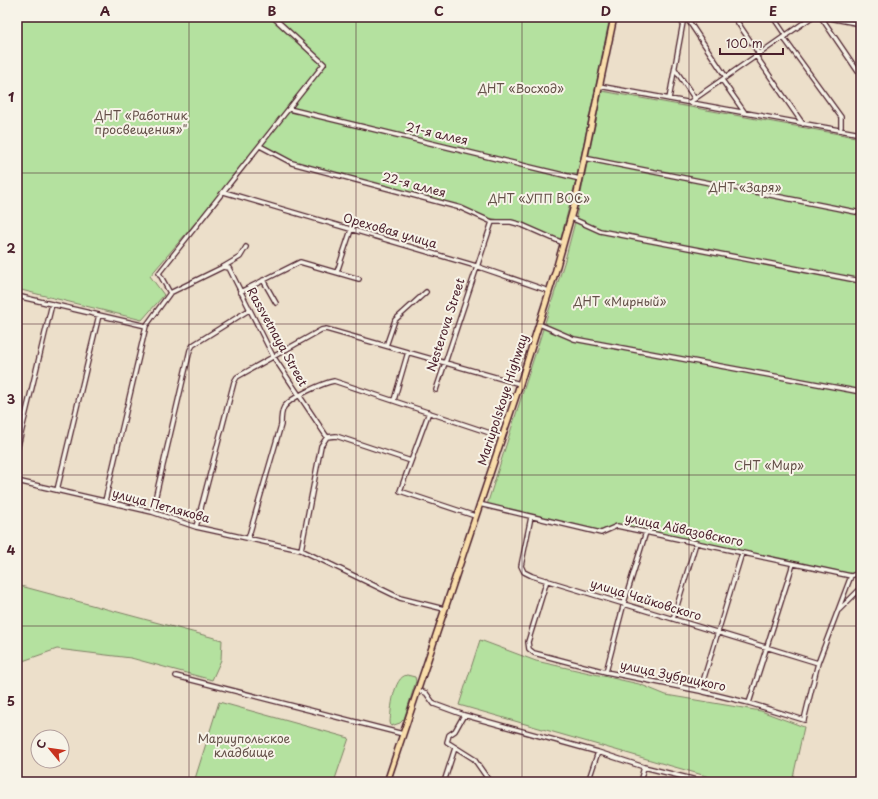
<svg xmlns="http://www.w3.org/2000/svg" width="878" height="799" viewBox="0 0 878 799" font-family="'Playpen Sans',sans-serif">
<rect width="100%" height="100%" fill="#ecdfca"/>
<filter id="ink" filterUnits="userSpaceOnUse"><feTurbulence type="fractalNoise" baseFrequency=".025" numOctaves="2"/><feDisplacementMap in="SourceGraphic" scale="8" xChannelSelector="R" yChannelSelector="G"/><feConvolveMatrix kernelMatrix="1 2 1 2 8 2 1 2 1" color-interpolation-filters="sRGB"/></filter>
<g filter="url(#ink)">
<path fill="#b4e19f" stroke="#7f8065" d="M17 17H610L577 176 560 242 511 222 478 216 461 208 292 163 258 146 224 189 150 276 164 295 142 320 17 289Z
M602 91 861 138V559L857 575 617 525 601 532 487 505 565 260 575 222Z
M17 585 222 640 221 660 212 680 131 658 57 649 17 663Z
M480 640 536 661 639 684 666 695 761 711 804 727 792 782H727L459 705Z
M407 675 415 677 416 681 404 719 400 723 391 726 390 722C391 710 393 677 407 675Z
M219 702 349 738 334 782H194Z"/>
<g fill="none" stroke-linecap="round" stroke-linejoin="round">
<g stroke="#4a1f2b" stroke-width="6">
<path id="street" d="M686 17 726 77
M734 17 759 54
M773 17 786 36
M821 17 861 76
M824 17 861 24
M783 37 841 117V127
M756 56 803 124
M675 69 695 99
M722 80 745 113
M599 86 861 134
M669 99 684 17
M690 102 812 17
M289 109 580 179
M260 146 292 163 461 208 492 222H511L522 225 563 243
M584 158 861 213
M224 192 476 266 549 291
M571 218 600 231 861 281
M223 267 229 268 273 356 327 437
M337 272 351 230
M263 280 276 303
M240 292 300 262 359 279
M170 293 159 273 324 64 273 17
M17 296 146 326
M539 324 574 339 861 392
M386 346 395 320 426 292
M436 390 492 222
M394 400 408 352
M429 412 400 491 475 516
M17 450 52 304
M17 481 152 512 196 527 301 550 400 598 444 609
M57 490 99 315
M105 501 146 326 170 293 223 267 240 257 246 247
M479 504 601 533 617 526 851 576 861 572
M152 512 190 350 193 345 249 310
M531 517 521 566 524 572 532 576 818 663
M196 527 234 382 237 377 321 330 326 329 520 384
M248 539 281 425C281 419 281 412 284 407 291 397 323 383 334 381L502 437
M301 550 321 446 327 437 336 436 411 461
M547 580 528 642 529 649 534 653 606 672 700 691 749 703 804 720 818 663 851 576
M839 610 861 588
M673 619 696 543
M606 672 624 603 646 532
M176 676 403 734
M417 690 426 693 434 704 464 715 598 752 644 767 704 782
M700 691 742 553
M749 703 793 564
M464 715 455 731 449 735 447 742 474 759 490 782
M444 782 455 748
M588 782 598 752
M640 782 644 767"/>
</g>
<g stroke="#4a1f2b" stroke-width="8">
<path id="primary" d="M387 782 520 384 555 273 575 202 614 17"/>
</g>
<use href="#street" stroke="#f7f3e8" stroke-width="3.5"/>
<use href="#primary" stroke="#f9deab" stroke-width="5"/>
</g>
</g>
<path fill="none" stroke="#4a1f2b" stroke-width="1" stroke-opacity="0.55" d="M189 17V782M356 17V782M522 17V782M689 17V782M17 173H861M17 324H861M17 475H861M17 626H861"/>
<g text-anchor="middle" stroke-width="4" stroke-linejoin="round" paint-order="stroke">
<g font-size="12" fill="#645048" stroke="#f7f3e8">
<text x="521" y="93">ДНТ «Восход»</text>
<text x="141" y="120">ДНТ «Работник<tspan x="141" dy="14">просвещения»"</tspan></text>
<text x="745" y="192">ДНТ «Заря»</text>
<text x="539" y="203">ДНТ «УПП ВОС»</text>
<text x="620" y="306">ДНТ «Мирный»</text>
<text x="769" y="470">СНТ «Мир»</text>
<text x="244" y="743">Мариупольское<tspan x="244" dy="14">кладбище</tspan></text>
</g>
<g font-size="12" fill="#4a1f2b" stroke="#f7f3e8">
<text transform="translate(437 134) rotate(13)" y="4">21-я аллея</text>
<text transform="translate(414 185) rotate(15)" y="4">22-я аллея</text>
<text transform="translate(390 231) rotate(16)" y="4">Ореховая улица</text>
<text transform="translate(446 325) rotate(-72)" y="4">Nesterova Street</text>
<text transform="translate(277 337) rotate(61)" y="4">Rassvetnaya Street</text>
<text transform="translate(503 400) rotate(-72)" y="4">Mariupolskoye Highway</text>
<text transform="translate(161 506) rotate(15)" y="4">улица Петлякова</text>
<text transform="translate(684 530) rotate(12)" y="4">улица Айвазовского</text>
<text transform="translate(646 600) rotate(17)" y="4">улица Чайковского</text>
<text transform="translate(673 676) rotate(12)" y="4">улица Зубрицкого</text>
</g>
</g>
<rect width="878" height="799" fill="none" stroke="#f7f3e8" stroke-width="44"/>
<g transform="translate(50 749) rotate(299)"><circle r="19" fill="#f7f3e8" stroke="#b29e9c"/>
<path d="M0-3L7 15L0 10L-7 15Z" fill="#c8321e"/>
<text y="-6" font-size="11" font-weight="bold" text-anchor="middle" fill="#4a1f2b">С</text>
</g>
<path d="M720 48v6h63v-6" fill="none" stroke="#4a1f2b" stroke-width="2"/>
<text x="726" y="48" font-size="12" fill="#4a1f2b" stroke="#f7f3e8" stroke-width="3" paint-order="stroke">100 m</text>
<rect x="22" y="22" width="834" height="755" fill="none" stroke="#4a1f2b" stroke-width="1.5"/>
<g font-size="13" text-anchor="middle" font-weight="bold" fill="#4a1f2b">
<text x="105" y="16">A</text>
<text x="272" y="16">B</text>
<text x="439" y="16">C</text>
<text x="606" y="16">D</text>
<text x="773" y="16">E</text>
<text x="11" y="102">1</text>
<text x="11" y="253">2</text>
<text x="11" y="404">3</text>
<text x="11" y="555">4</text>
<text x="11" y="706">5</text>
</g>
</svg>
